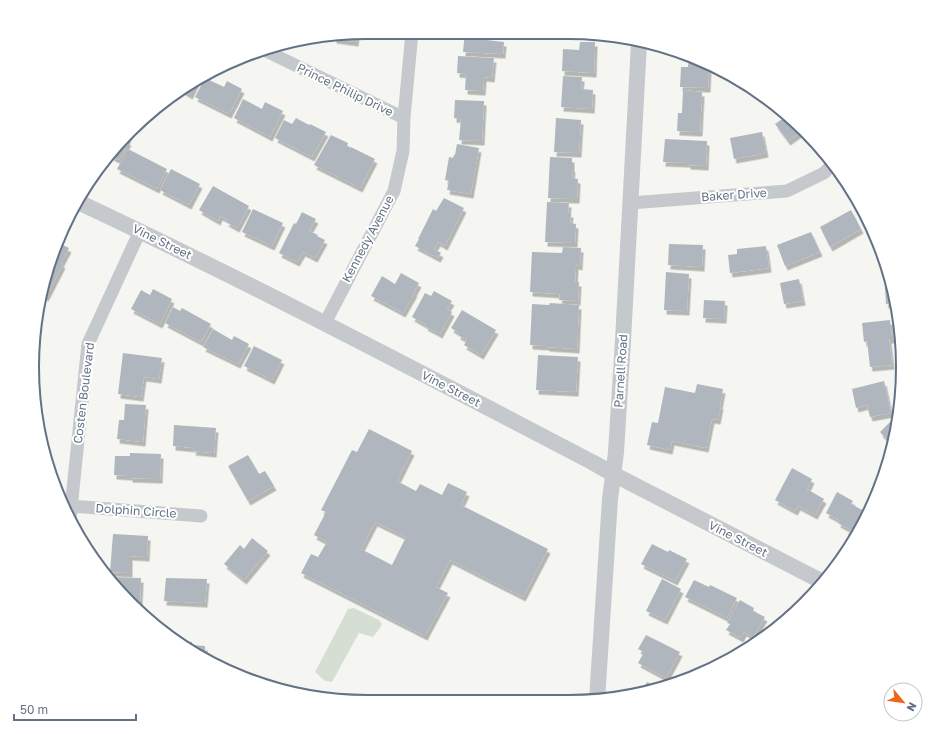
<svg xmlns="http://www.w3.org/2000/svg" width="935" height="734" viewBox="0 0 935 734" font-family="'Golos Text',sans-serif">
<defs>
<filter id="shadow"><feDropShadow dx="2.5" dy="4.5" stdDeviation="0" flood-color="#0004"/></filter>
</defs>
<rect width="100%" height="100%" fill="#f5f6f2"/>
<path fill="#d6ded3" d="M354 608 379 620 382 624 380 628 373 637 359 633 332 682 325 681 315 672 348 609Z"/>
<path fill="#b0b6bd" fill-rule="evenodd" filter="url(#shadow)" d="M465 32H486V40L504 42 503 54 463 52Z
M357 33 356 42 334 39V36Z
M580 42H595L594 73 562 71 563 49 579 50Z
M458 56 494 58 492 78 484 77 483 91 465 90 466 74 457 73Z
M689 56 709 65 708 88 680 87 681 67H688Z
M563 76 582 77 581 89 593 90 592 109 561 107Z
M199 77 190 95 182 90Z
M205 78 224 87 227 81 242 89 229 114 195 97Z
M683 90 702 92 700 132 677 131 678 113H682Z
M243 99 262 109 265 102 283 111 270 137 234 118Z
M455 100 484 101 482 141 459 140 461 119 454 118Z
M788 115 802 131 788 141 775 124Z
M296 118 309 125 310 124 326 132 312 157 275 138 284 120 292 124Z
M556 118 581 120 579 153 554 152Z
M128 132 130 133 127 141H129L119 160 111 156Z
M762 132 766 153 734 159 730 138Z
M331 135 348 143 347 146 351 148V147L375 159 360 188 314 165Z
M665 139 707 141 706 166 688 165V163L663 162Z
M457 144 479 148 471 194 447 190 449 181 445 180 449 157 453 158 454 155H455Z
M128 149 167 169 157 189 117 169Z
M550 157 572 158V168H573L572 178 578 179 577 199 548 198Z
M171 169 200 184 189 205 160 190Z
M213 186 249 206 237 228 226 222 228 220 220 216 218 221 199 210Z
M444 198 464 208 445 246 438 242 434 249 441 253 438 258 415 246 419 239H418L433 209 436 211Z
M547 202 569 203 568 213H571L570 223 576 224 575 243 545 242Z
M253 209 283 223 272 246 242 232Z
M851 210 861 229 830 247 820 227Z
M302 212 316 219 309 231 318 235 317 236 325 240 315 258 303 252 297 262 279 253 294 223 296 224Z
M811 232 820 252 785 266 777 245Z
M59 243 69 248 61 263 63 264 46 297 42 294 43 281Z
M669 244 703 245 702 267 668 265Z
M766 246 769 268 730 273 728 255 737 254V249Z
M563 247 581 248 580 266 576 265 575 282H579L578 301 559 300 560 294 530 292 532 252 562 253Z
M666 272 689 274 687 311 664 310Z
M401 273 419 283 414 292H415L403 313 371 296 382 276 395 284Z
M884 273H888L895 303 886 304Z
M799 279 803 301 784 304 780 283Z
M153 289 172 299 160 324 131 309 141 290 150 295Z
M434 291 452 301 447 309 452 312 440 334 425 326 426 325 412 317 425 293 431 296Z
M704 300 725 301 724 319 703 318Z
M550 303 579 305 577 349 547 347V346L530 345 532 304 549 305Z
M173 307 180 311 182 308 211 324 201 342 165 323Z
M462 310 496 330 481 355 464 345 467 340 458 335 459 333 451 328Z
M890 320 892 339H889L892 365 870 367 867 341 864 342 862 323Z
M213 329 232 340 234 336 249 344 238 364 203 347Z
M254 346 282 360 272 380 244 366Z
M123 353 162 358 159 379 144 377 141 397 118 394Z
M538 355 578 357 576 392 536 390Z
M884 381 891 413 870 417 867 405 856 408 852 389Z
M697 384 723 389 720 405H721L718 420 712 419 706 448 672 441 670 450 647 445 652 422 658 423 665 387 695 393Z
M125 404 146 405 143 442 117 439 119 420H124Z
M893 419 897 423 893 447 880 432Z
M174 425 216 428 214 453 193 451 194 448 173 446Z
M369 429 412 451 397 481 416 491 420 484 442 495 448 483 467 492 461 505 548 549 523 597 450 560 436 587 448 593 425 636 301 573 311 554 318 557 327 542 314 535 326 512 321 510 352 450 357 452ZM375 522 406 537 392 565 361 549Z
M130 453 161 454 160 479 130 478V476L114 475 115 456H130Z
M248 455 259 474 265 471 274 486 248 501 228 466Z
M792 468 812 479 807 489 824 499 815 515 798 506 795 511 775 500Z
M837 492 853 501 851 504 864 511 863 513 868 516 854 538 848 535 851 530 838 523 839 520 826 513Z
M113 534 148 536 147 557 130 556V573L110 572Z
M252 538 268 551 244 580 224 564 240 545 244 549Z
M652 544 668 552 669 550 687 559 675 581 641 564Z
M109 577 141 578 140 601H134V607L130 604Z
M166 578 207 579 205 603 164 601Z
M662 579 681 589 665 620 646 611Z
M694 580 709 587 710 585 737 598 727 618 685 597Z
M740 600 754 608 753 611 765 617 753 637 744 632 741 638 726 630 730 624 727 623Z
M646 635 680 652 666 678 638 663 644 652 638 649Z
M179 641 192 642V645L205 646V658L181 645 179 644Z
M236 667 243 678 229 671Z
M647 682 659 688 642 691Z"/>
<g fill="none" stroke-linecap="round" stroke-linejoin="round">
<path stroke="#c5c8cc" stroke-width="13" d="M264 50 404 118
M630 203 787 191 824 173 831 166
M325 323 394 191 403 151 404 118 412 32
M71 506 201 516
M70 518 88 344 140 231"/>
<path stroke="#c5c8cc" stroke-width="16" d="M76 201C251 283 421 373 592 462L613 474 823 582
M597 700 610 499 616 452 623 340 639 43"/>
</g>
<g text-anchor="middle" stroke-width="4" stroke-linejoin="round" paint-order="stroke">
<g font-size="12" fill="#637285" stroke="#fff">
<text transform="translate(345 90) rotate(26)" y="4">Prince Philip Drive</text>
<text transform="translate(734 195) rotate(-4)" y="4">Baker Drive</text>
<text transform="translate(368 239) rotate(-62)" y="4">Kennedy Avenue</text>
<text transform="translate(162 242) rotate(26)" y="4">Vine Street</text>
<text transform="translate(621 371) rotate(-86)" y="4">Parnell Road</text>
<text transform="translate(451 389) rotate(27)" y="4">Vine Street</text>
<text transform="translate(84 393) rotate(-83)" y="4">Costen Boulevard</text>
<text transform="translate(136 511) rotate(4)" y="4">Dolphin Circle</text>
<text transform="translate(738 539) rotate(27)" y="4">Vine Street</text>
</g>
</g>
<path d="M0 0H935V734H0ZM367 39H568A328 328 0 0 1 896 367V367A328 328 0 0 1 568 695H367A328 328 0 0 1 39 367V367A328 328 0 0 1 367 39Z" fill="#fff" fill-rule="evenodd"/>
<path fill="none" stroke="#637285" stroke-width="2" d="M367 39H568A328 328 0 0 1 896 367V367A328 328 0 0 1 568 695H367A328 328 0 0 1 39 367V367A328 328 0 0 1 367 39Z"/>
<g transform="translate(903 702) rotate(119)"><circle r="19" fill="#ffffff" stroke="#c1c7ce"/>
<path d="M0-3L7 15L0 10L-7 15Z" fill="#ee651a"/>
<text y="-6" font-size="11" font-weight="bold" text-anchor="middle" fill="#637285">N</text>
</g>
<path d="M14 714v6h122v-6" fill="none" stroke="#637285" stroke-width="2"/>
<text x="20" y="714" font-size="12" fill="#637285" stroke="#ffffff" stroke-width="3" paint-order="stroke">50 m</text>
</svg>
